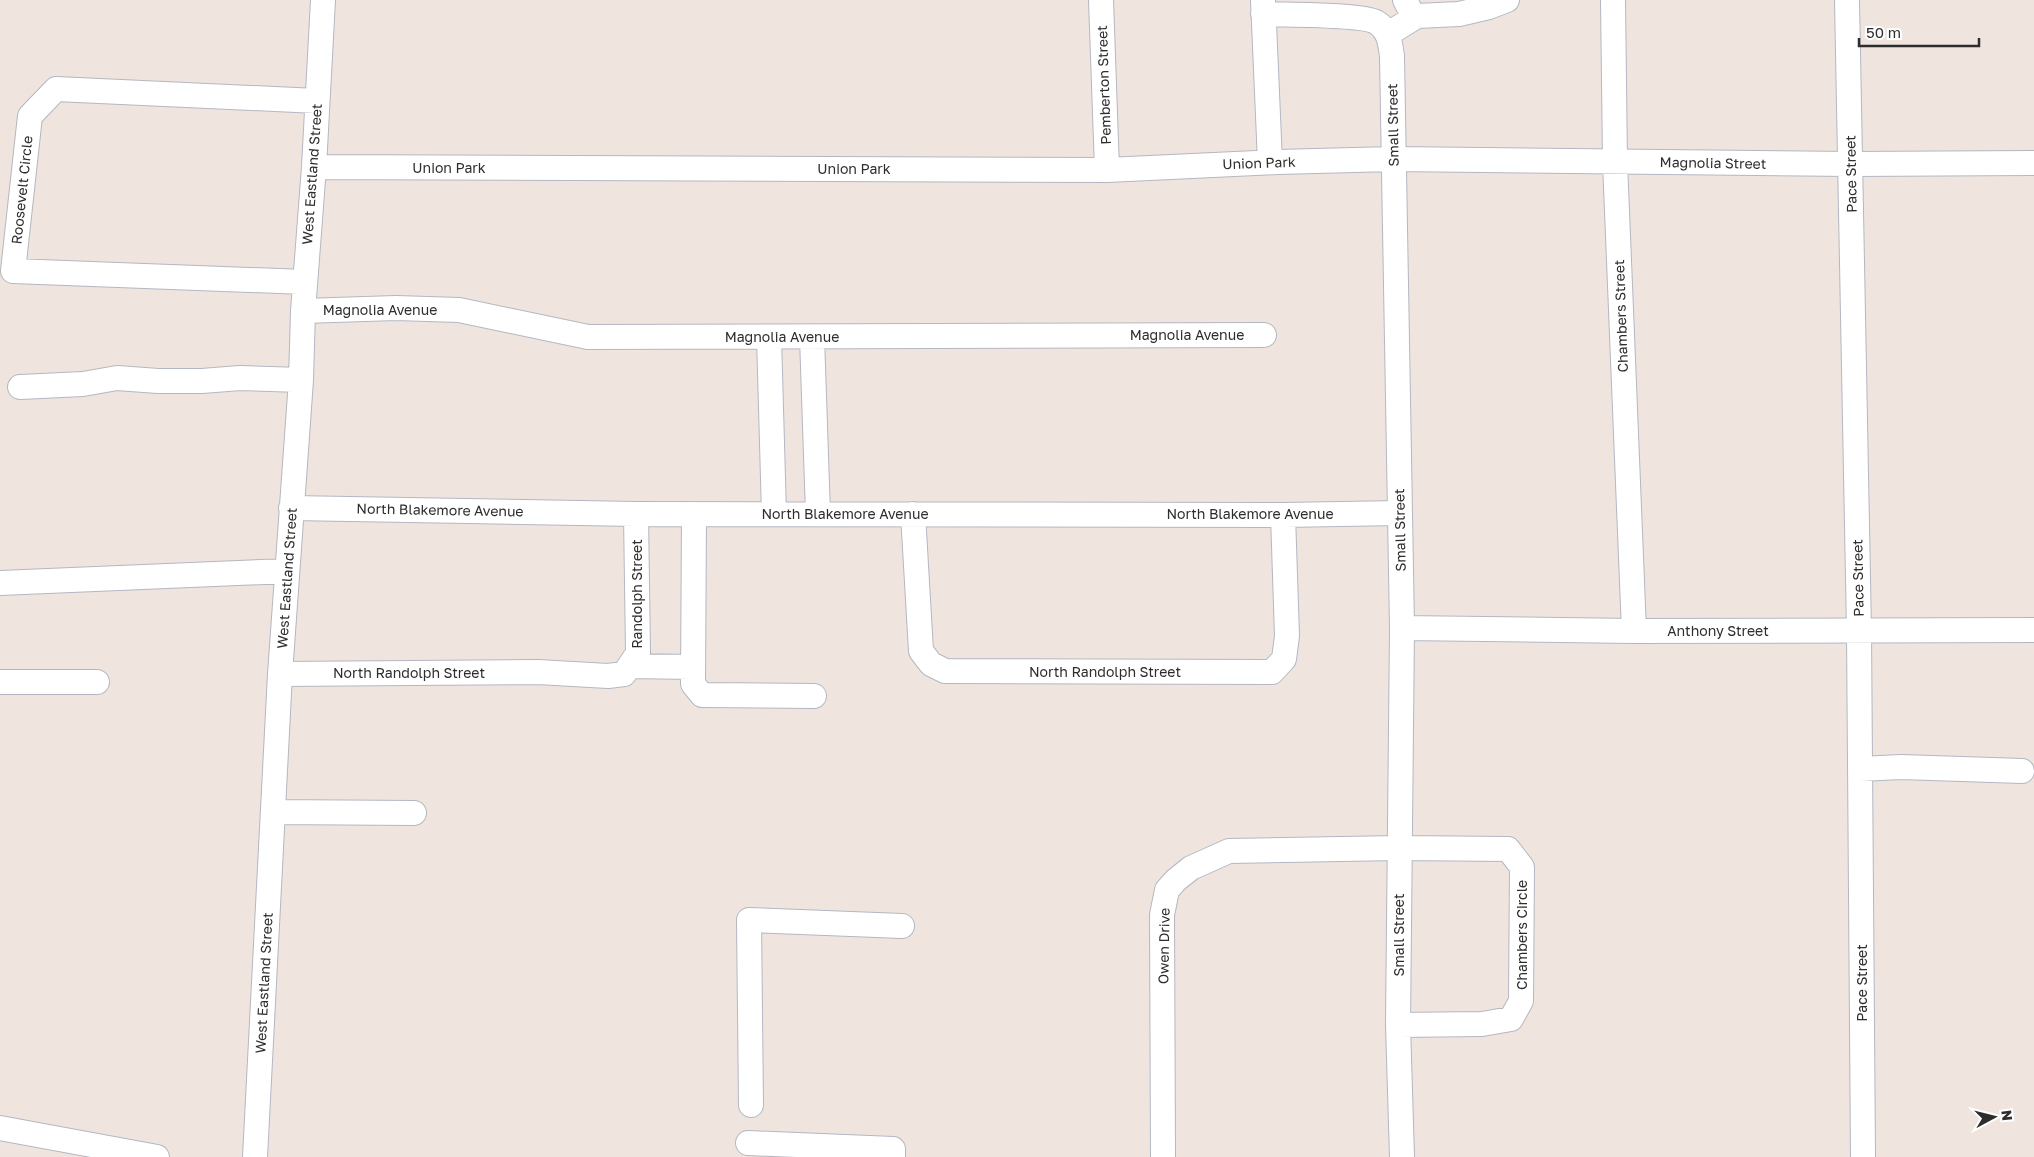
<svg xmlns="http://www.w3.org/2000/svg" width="2034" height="1157" viewBox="0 0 2034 1157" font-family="'Golos Text',sans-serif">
<rect width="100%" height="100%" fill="#efe5de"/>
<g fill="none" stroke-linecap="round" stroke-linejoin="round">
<g stroke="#b2b8c2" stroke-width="26">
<path id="minor" d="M1101 0 1107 170
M1263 0 1270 162
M1405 0 1414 18
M1613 0 1615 162 1634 631
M1847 0 1859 631 1863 1157
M1263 14C1284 15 1361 14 1376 22 1389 30 1390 42 1392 56L1402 628 1398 1025 1402 1157
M1388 34 1417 16 1459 14 1489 7 1507 0
M314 167 1107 170 1278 162 1393 159 1851 164 2034 163
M305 282 13 271 30 116 56 89 317 101
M303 311 396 308 459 310 588 337 1264 335
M769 337 774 514
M812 337 818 514
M20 387 83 384 117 378 158 381H202L240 378 301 380
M291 508 636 514 1283 515 1399 513
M694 514 693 684 702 695 814 696
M913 514 921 651 931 664 945 671 1272 672 1284 659 1287 636 1283 515
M0 583 287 571
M1402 628 1634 631 2034 630
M630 666 693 667
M280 674 538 672 608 676 624 674 638 653 636 514
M0 682H97
M1860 769 1901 767 2022 771
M273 812 414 813
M751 1105 749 920 902 926
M0 1128 157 1157
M748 1143 893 1149V1157
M255 1157 280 674 301 380 303 311 314 167 323 0
M1163 1157 1162 915 1167 890 1176 880 1191 868 1229 851 1399 848 1508 849 1522 867 1521 1001 1511 1019 1482 1024 1398 1025"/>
</g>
<use href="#minor" stroke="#fff" stroke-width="24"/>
</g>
<g text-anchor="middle" stroke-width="4" stroke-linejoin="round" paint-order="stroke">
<g font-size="14" fill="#2d2d2d" stroke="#fff">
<text transform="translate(1104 85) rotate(-92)" y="5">Pemberton Street</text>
<text transform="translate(1393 125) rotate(-91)" y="5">Small Street</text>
<text transform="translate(1259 163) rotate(-2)" y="5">Union Park</text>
<text transform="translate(1713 163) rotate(1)" y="5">Magnolia Street</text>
<text x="449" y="173">Union Park</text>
<text x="854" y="174">Union Park</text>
<text transform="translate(312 174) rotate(-86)" y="5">West Eastland Street</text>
<text transform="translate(1851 174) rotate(-91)" y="5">Pace Street</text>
<text transform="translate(22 190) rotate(-84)" y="5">Roosevelt Circle</text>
<text x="380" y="315">Magnolia Avenue</text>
<text transform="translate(1621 316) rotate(-92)" y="5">Chambers Street</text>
<text x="1187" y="340">Magnolia Avenue</text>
<text x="782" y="342">Magnolia Avenue</text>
<text transform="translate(440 510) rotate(1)" y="5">North Blakemore Avenue</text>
<text x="845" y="519">North Blakemore Avenue</text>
<text x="1250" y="519">North Blakemore Avenue</text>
<text transform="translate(1400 530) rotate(-91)" y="5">Small Street</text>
<text transform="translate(287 578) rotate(-86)" y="5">West Eastland Street</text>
<text transform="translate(1858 578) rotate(-91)" y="5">Pace Street</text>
<text transform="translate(637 594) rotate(-90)" y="5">Randolph Street</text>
<text x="1718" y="636">Anthony Street</text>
<text x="1105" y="677">North Randolph Street</text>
<text x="409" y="678">North Randolph Street</text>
<text transform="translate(1399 935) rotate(-90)" y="5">Small Street</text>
<text transform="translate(1522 935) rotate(-90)" y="5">Chambers Circle</text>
<text transform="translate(1164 946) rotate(-89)" y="5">Owen Drive</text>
<text transform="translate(264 983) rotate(-87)" y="5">West Eastland Street</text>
<text transform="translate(1862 983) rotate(-90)" y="5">Pace Street</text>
</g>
</g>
<g transform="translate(1994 1117) rotate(83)" stroke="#ffffff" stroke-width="4" paint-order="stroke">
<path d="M0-4L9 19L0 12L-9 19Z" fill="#2d2d2d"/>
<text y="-8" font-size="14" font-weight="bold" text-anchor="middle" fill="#2d2d2d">N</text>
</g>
<path d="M1859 38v8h120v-8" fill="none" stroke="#2d2d2d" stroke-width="2.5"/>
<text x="1866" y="38" font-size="15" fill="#2d2d2d" stroke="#ffffff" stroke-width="4" paint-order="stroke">50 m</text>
</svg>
